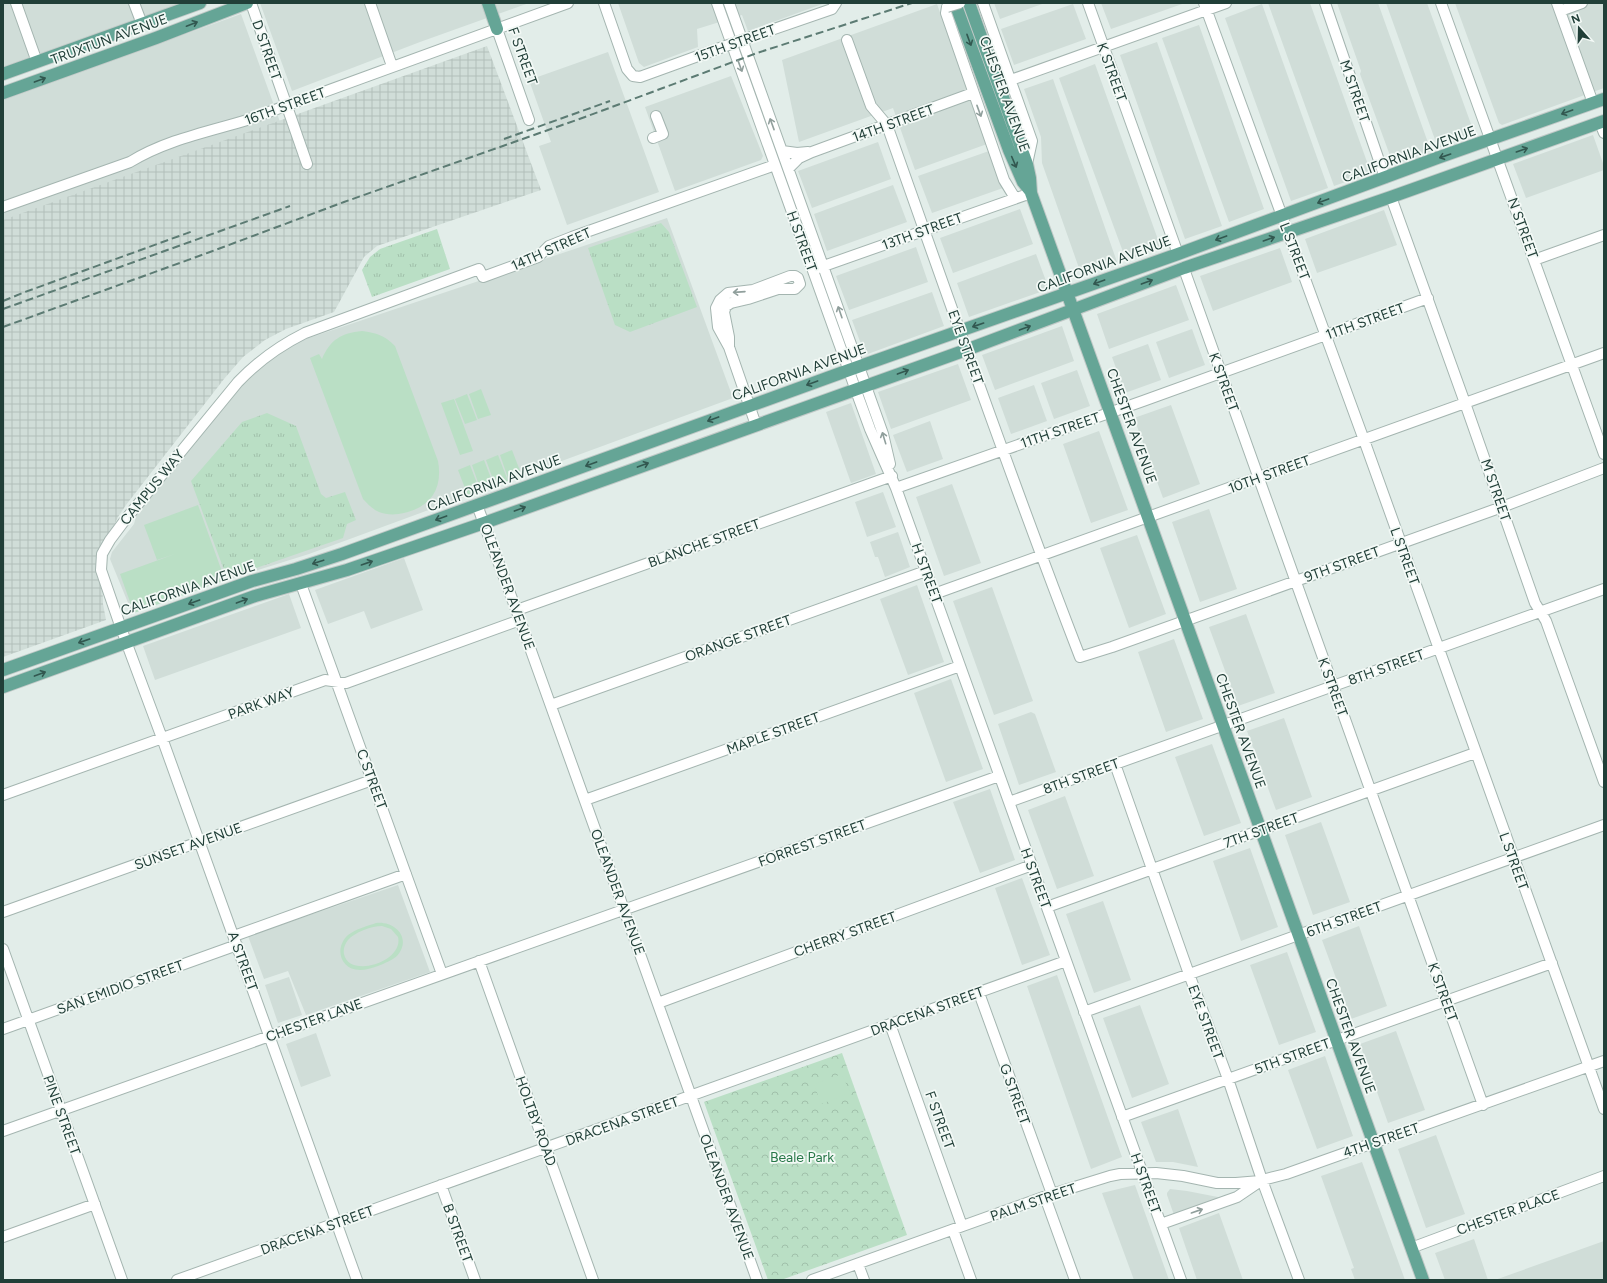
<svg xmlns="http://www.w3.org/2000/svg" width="1607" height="1283" viewBox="0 0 1607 1283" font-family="Figtree,sans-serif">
<defs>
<pattern id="industrial-grid" width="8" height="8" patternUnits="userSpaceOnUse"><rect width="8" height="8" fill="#d0ddd8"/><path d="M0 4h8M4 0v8" fill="none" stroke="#b2bfba"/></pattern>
<pattern id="grass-tufts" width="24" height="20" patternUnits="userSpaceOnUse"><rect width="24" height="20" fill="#badfc5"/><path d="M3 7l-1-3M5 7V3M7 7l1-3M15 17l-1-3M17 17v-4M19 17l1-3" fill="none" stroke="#a0c0aa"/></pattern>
<pattern id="park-crowns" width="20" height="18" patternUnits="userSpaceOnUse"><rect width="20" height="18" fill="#badfc5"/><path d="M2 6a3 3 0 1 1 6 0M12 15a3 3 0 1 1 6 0" fill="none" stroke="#a0c0aa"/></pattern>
</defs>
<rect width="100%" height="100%" fill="#e2ede9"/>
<path fill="#d0ddd8" d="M3 3H182L3 67Z
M260 3H529L420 42 292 91Z
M618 3H825L748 31 742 15 697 29 698 47 644 67 639 63Z
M994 3H1045L1000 19Z
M1101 3H1185L1111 29Z
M1268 3H1310L1371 173 1334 186Z
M1337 3H1378L1431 151 1396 164 1392 161 1360 74 1361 71Z
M1386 3H1427L1475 135 1438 148Z
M1455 3H1604V88L1502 125 1499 123Z
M937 4 987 144 915 170 893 108 799 142 782 60Z
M1073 4 1086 39 1014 65 1001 29Z
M1262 4 1328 188 1291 201 1225 18Z
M241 14 284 133 3 264V100Z
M1199 25 1264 209 1229 222 1162 38Z
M1157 42 1222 226 1185 239 1120 55Z
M608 52 659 192 567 225 539 146 551 142 529 80Z
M1095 64 1161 248 1126 260 1059 78Z
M731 76 763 156 761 160 675 191 645 107Z
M1053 79 1117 262 1087 274 1080 271 1042 163 1041 137 1024 89Z
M1593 135 1604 166V170L1526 198 1513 164Z
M878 142 891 179 812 208 798 171Z
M989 151 1003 188 932 213 918 176Z
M893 185 907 222 827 251 814 214Z
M1020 209 1033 244 953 273 940 238Z
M1384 210 1397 245 1317 273 1305 239Z
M667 218 733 398 309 554 131 610 110 559 112 552 134 524 137 513 253 372 272 357 300 341Z
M916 247 928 282 849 310 836 276Z
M1280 248 1292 282 1213 311 1200 276Z
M1036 254 1049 289 969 317 957 283Z
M1176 285 1189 320 1109 349 1097 314Z
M932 292 944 326 865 355 852 320Z
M1062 326 1074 361 995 390 982 355Z
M1192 329 1205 365 1169 378 1156 342Z
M1148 344 1161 380 1125 393 1112 357Z
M958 364 971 400 891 429 878 392Z
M1077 370 1090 406 1054 419 1041 383Z
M1034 385 1047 421 1011 434 998 398Z
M851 403 876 474 851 483 826 412Z
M1171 405 1200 484 1163 498 1134 418Z
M930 421 943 459 907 472 893 435Z
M1099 431 1128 510 1091 523 1063 444Z
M952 484 981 563 944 576 916 497Z
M883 492 896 527 867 537 855 502Z
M1209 509 1237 589 1200 602 1172 522Z
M898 532 910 567 885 577 878 557H875L870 542Z
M1137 535 1166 614 1129 628 1100 548Z
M404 558 423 610 371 629 364 611 328 624 315 590Z
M917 585 944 662 908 675 880 599Z
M992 587 1033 701 994 715 953 601Z
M289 594 301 628 155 680 143 646Z
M1246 614 1275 693 1238 706 1209 627Z
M1174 639 1203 719 1166 732 1138 652Z
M951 679 983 769 946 782 914 693Z
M1031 712 1035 714 1056 772 1019 785 998 724Z
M1284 718 1312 797 1276 810 1247 731Z
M1212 744 1241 823 1204 836 1175 757Z
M990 789 1015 860 980 873 953 802Z
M1065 796 1094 876 1057 889 1028 810Z
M1321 822 1350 902 1313 915 1285 835Z
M1250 848 1278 927 1241 941 1213 861Z
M1022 878 1050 955 1022 965 995 888Z
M398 885 430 972 306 1015 288 971 264 979 248 936Z
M1103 901 1131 980 1094 993 1066 914Z
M1359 926 1387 1006 1351 1019 1322 940Z
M1287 952 1316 1032 1279 1045 1250 965Z
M1057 975 1122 1157 1091 1169 1027 986Z
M289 977 302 1015 278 1023 265 985Z
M1140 1005 1169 1084 1132 1098 1103 1018Z
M1396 1031 1425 1110 1388 1123 1360 1044Z
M316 1033 331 1076 301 1087 286 1044Z
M1325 1056 1353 1136 1317 1149 1288 1070Z
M1178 1109 1198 1167 1173 1162H1156L1141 1122Z
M1436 1135 1465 1214 1426 1228 1398 1149Z
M1362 1162 1405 1280H1355L1351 1269 1354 1268 1321 1176Z
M1135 1185 1169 1280H1134L1102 1193Z
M1170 1189 1187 1191 1223 1198 1174 1215 1167 1195V1193Z
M1219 1213 1243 1280H1197L1179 1228Z
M1474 1239 1488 1280H1445L1435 1253Z
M1604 1241V1280H1495Z"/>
<path fill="url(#industrial-grid)" d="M487 46 541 190 377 246 364 257 334 312 286 329 265 340 243 357 224 379 126 505 118 517 111 532 102 575 103 604 106 620 3 657V220Z"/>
<path fill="url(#grass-tufts)" d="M661 223 669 232 697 307 630 332 615 325 588 248Z
M437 229 450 269 372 297 362 270 370 257 380 249Z
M267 413 296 426 321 494 326 498 345 492 356 520 347 524 343 538 227 578 191 481 242 422Z"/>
<path fill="url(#park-crowns)" d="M842 1053 907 1235 781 1280H768L704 1102Z"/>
<path fill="#badfc5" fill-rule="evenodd" d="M362 331C377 333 384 335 395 346L438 461C443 488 431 507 404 513 396 515 386 515 379 512 372 509 368 504 363 499L310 358 319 354 322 359C330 340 341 333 362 331Z
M481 389 491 415 478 419 469 394Z
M467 394 477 420 465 424 455 399Z
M454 399 473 451 460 455 441 403Z
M512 450 522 476 509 481 500 455Z
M498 455 508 481 495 485 486 460Z
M484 460 494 486 481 491 472 465Z
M470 465 480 491 468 496 458 470Z
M198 505 225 580 134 613 120 574 175 554 157 560 144 525Z
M376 923C396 921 412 939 397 956 391 961 385 963 378 966 372 968 366 970 360 970 340 970 334 948 348 935 356 929 367 926 376 923ZM382 926 391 929 398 937C404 962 349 979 344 954 343 949 345 944 348 940 355 932 372 926 382 926Z
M842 1074 850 1093 821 1104 814 1084Z"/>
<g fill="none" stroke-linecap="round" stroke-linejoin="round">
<g stroke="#a4b5b0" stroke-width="12">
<path id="minor" d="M16 3 37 62
M134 3 142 24
M251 3 307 164
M370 3 392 66
M604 3 627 69 633 76 640 77 720 48
M717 3 859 399 870 429 896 488 1181 1280
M729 3 883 434 890 464
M983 3 1032 141 1027 164
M1088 3 1178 254
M1204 3 1364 440 1604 1109
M1325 3 1385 178
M1441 3 1604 454
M1557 3 1593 103
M947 7 946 13 1004 180 1015 198
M1560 11 1582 3
M497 29 529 120
M751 37 832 9 836 3
M847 40 871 106 887 125C950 303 1012 481 1080 657L1112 647 1502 507 1604 468
M1011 80 1226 3
M1600 123 1604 133
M653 138 663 134 656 116
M782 151 797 153 808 152
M789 168 799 158 812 152 973 93
M1391 197 1465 403 1535 603 1546 621 1604 782
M3 207 130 162C166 140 207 132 247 120L568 3
M1534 260 1604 235
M818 268 1031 193
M1184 269 1483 1105
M729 347V337L724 312 726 306 731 303 748 299 778 289H795L800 284 798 278 795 276H790L753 290 728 293 720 300 716 308 718 327 729 347 756 425
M896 488 1143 401 1428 298
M477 505 520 620 757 1280
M301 584 442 974
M934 594 1604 353
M517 610 892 476
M551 705 926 571
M1115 764 1189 974 1228 1079 1262 1180 1299 1280
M3 795 325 680 346 683 520 620
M585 800 960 666
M1009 802 1604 589
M1047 907 1475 753
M3 912 372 780
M234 936 406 874
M3 949 122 1280
M479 961 593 1280
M979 993 1052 1194
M658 1003 1032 865
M1084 1012 1604 825
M890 1024 962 1226
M3 1029 237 945
M1122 1117 1552 963
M3 1131 999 776
M441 1185 475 1280
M1045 1197 1075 1280
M1161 1224 1237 1197 1262 1180 1286 1174 1604 1061
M953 1230 971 1280
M3 1237 95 1204
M1411 1248 1604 1176
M858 1264 864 1280
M177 1280 1066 961
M357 1280 162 738 121 628 101 570 102 554 110 540 125 520 238 382C258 361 279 346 305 333L479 269 483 277 538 257 549 246 572 237 775 165
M812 1280 1052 1194 1110 1176 1120 1174 1156 1173 1183 1176 1217 1183H1236L1260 1181"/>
</g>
<g stroke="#c1c9c7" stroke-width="14">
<path id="major" d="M488 3 497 29
M955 3 1009 150 1023 182 1031 192
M969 3 1027 164 1030 178 1031 193 1423 1280
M3 74 200 3
M3 93 156 38 247 3
M3 670 252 581 296 569 342 554 849 370 1178 254 1437 158 1604 99
M3 687 255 596 347 570 484 523 966 350 1184 268 1391 197 1604 121"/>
</g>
<use href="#minor" stroke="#fff" stroke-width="10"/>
<use href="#major" stroke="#65a596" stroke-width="12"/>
<path stroke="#5c7b73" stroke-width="2" stroke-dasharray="8 4" stroke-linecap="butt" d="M504 139 610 101
M3 301 25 292 193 231
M3 309 290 206
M3 327 210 252 344 202 585 117 757 53 912 3"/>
<g stroke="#a4b5b0" stroke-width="12" stroke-linecap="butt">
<path id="minor-bridge" d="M947 7 960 3
M720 48 751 37"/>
</g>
<use href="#minor-bridge" stroke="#fff" stroke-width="10"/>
</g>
<defs><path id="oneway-shaft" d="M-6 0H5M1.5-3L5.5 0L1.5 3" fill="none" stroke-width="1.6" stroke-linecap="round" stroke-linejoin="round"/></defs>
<g stroke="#325850">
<use href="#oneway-shaft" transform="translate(192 24) rotate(-21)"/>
<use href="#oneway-shaft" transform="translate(969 40) rotate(70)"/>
<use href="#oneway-shaft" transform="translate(40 80) rotate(-20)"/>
<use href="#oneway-shaft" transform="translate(1567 112) rotate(160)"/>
<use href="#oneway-shaft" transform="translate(1522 150) rotate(-19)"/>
<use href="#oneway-shaft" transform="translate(1445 156) rotate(161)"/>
<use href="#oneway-shaft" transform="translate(1014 162) rotate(67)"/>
<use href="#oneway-shaft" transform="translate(1323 201) rotate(160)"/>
<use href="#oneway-shaft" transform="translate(1221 238) rotate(160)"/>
<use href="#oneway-shaft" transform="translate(1269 239) rotate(-19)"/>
<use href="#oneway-shaft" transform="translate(1099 282) rotate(160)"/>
<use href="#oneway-shaft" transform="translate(1147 282) rotate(-20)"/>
<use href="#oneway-shaft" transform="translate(978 325) rotate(161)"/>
<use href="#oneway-shaft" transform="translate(1025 328) rotate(-20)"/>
<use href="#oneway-shaft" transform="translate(903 372) rotate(-20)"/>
<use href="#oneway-shaft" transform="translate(812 383) rotate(160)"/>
<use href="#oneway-shaft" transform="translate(713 419) rotate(160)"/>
<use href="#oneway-shaft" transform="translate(591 464) rotate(160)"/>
<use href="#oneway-shaft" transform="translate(643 465) rotate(-20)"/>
<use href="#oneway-shaft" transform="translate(520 509) rotate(-20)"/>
<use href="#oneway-shaft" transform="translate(441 518) rotate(160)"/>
<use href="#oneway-shaft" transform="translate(318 562) rotate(162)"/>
<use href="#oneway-shaft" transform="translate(367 563) rotate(-19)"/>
<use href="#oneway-shaft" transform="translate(242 601) rotate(-20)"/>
<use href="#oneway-shaft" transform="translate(194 602) rotate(160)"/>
<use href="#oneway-shaft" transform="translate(84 641) rotate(161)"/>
<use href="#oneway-shaft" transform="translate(40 674) rotate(-20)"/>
</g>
<g stroke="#909f9c">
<use href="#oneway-shaft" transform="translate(740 66) rotate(70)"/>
<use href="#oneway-shaft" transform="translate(979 111) rotate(70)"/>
<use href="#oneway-shaft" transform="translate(772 124) rotate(-110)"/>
<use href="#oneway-shaft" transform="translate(739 292) rotate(176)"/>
<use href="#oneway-shaft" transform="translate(840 312) rotate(-109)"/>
<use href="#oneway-shaft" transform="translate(884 438) rotate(-107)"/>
<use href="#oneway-shaft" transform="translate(1197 1211) rotate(-19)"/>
</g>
<g text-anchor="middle" stroke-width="3.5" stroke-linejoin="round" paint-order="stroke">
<g font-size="14" fill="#213f38" stroke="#f3f9f6">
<text transform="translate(109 39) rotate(-20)" y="5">TRUXTUN AVENUE</text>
<text transform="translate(735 43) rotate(-20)" y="5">15TH STREET</text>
<text transform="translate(267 50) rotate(71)" y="5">D STREET</text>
<text transform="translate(523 56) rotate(70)" y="5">F STREET</text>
<text transform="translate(1112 72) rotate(70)" y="5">K STREET</text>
<text transform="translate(1355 91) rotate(71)" y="5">M STREET</text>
<text transform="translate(1005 94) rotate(70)" y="5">CHESTER AVENUE</text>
<text transform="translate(285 106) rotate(-20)" y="5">16TH STREET</text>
<text transform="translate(893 123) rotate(-20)" y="5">14TH STREET</text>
<text transform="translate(1409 154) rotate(-20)" y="5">CALIFORNIA AVENUE</text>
<text transform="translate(1523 228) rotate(70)" y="5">N STREET</text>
<text transform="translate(922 231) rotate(-20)" y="5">13TH STREET</text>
<text transform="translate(802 241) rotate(70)" y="5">H STREET</text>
<text transform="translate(551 249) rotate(-24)" y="5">14TH STREET</text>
<text transform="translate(1295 251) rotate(69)" y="5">L STREET</text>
<text transform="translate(1104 264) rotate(-20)" y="5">CALIFORNIA AVENUE</text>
<text transform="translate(1365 321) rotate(-20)" y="5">11TH STREET</text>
<text transform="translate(966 347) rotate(70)" y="5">EYE STREET</text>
<text transform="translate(799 372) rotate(-20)" y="5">CALIFORNIA AVENUE</text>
<text transform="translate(1224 382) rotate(70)" y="5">K STREET</text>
<text transform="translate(1132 426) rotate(70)" y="5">CHESTER AVENUE</text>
<text transform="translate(1060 430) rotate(-19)" y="5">11TH STREET</text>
<text transform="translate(1269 474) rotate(-20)" y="5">10TH STREET</text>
<text transform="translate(494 483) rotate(-20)" y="5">CALIFORNIA AVENUE</text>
<text transform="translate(152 487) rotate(-51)" y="5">CAMPUS WAY</text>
<text transform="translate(1496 490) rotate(71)" y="5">M STREET</text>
<text transform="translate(704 543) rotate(-20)" y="5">BLANCHE STREET</text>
<text transform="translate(1405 556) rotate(70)" y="5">L STREET</text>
<text transform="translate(1342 564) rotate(-20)" y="5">9TH STREET</text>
<text transform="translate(927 573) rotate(70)" y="5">H STREET</text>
<text transform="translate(508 587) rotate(70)" y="5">OLEANDER AVENUE</text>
<text transform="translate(188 588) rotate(-19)" y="5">CALIFORNIA AVENUE</text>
<text transform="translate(738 638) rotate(-20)" y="5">ORANGE STREET</text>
<text transform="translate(1386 667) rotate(-20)" y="5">8TH STREET</text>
<text transform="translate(1333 687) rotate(70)" y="5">K STREET</text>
<text transform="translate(261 703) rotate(-20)" y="5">PARK WAY</text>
<text transform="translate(1241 731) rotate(70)" y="5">CHESTER AVENUE</text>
<text transform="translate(773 733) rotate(-20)" y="5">MAPLE STREET</text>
<text transform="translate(1081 776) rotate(-20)" y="5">8TH STREET</text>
<text transform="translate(372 779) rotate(70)" y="5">C STREET</text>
<text transform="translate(1261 830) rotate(-20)" y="5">7TH STREET</text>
<text transform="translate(812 843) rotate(-20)" y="5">FORREST STREET</text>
<text transform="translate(188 846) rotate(-20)" y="5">SUNSET AVENUE</text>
<text transform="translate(1514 861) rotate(70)" y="5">L STREET</text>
<text transform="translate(1036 878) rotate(70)" y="5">H STREET</text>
<text transform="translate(618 892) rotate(70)" y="5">OLEANDER AVENUE</text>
<text transform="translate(1344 919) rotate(-20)" y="5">6TH STREET</text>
<text transform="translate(845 934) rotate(-20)" y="5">CHERRY STREET</text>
<text transform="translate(243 961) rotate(70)" y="5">A STREET</text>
<text transform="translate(120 987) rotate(-20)" y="5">SAN EMIDIO STREET</text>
<text transform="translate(1443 992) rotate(70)" y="5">K STREET</text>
<text transform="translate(927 1011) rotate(-20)" y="5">DRACENA STREET</text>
<text transform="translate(314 1020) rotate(-20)" y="5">CHESTER LANE</text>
<text transform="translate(1206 1022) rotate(70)" y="5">EYE STREET</text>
<text transform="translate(1351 1036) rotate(70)" y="5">CHESTER AVENUE</text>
<text transform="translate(1292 1056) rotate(-20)" y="5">5TH STREET</text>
<text transform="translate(1015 1094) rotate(70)" y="5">G STREET</text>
<text transform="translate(62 1115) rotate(70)" y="5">PINE STREET</text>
<text transform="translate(940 1120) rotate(70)" y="5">F STREET</text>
<text transform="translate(536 1121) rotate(70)" y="5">HOLTBY ROAD</text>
<text transform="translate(622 1121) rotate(-20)" y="5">DRACENA STREET</text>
<text transform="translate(1381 1140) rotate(-19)" y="5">4TH STREET</text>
<text transform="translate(1146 1183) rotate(70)" y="5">H STREET</text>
<text transform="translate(727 1197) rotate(70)" y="5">OLEANDER AVENUE</text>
<text transform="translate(1033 1202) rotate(-19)" y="5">PALM STREET</text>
<text transform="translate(1508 1212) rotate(-20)" y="5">CHESTER PLACE</text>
<text transform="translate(317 1230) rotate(-20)" y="5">DRACENA STREET</text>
<text transform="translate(458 1233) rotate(70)" y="5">B STREET</text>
</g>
<g font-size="14" fill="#297849" stroke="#f3f9f6">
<text x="802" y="1162">Beale Park</text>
</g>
</g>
<rect width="1607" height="1283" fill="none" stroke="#213f38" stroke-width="8"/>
<g transform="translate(1579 28) rotate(340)" stroke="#f3f9f6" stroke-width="3" paint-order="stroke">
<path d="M0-3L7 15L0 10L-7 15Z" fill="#213f38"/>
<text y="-6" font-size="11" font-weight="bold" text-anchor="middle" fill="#213f38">N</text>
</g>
</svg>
